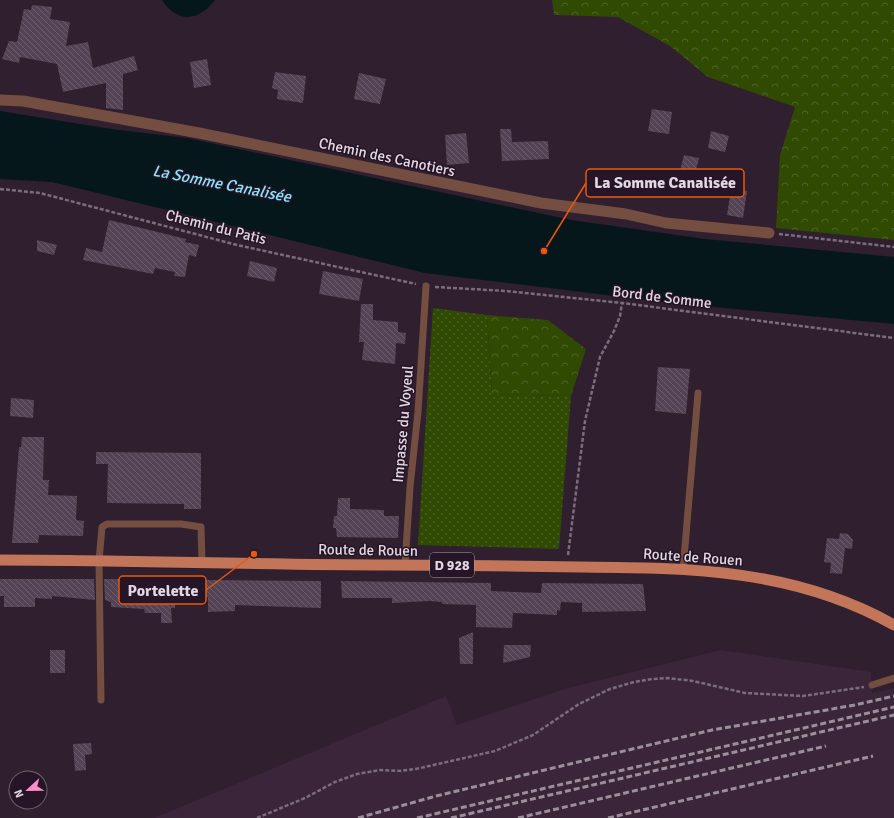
<svg xmlns="http://www.w3.org/2000/svg" width="894" height="818" viewBox="0 0 894 818" font-family="Signika,sans-serif">
<defs>
<pattern id="grass-dots" width="8" height="8" patternUnits="userSpaceOnUse"><rect width="8" height="8" fill="#314a01"/><path d="M2 2h.1M6 6h.1" fill="none" stroke="#4f6326" stroke-width="1.8" stroke-linecap="round"/></pattern>
<pattern id="forest-crowns" width="20" height="18" patternUnits="userSpaceOnUse"><rect width="20" height="18" fill="#314a01"/><path d="M2 6a3 3 0 1 1 6 0M12 15a3 3 0 1 1 6 0" fill="none" stroke="#4f6326"/></pattern>
<pattern id="building-back-hatch" width="6" height="6" patternUnits="userSpaceOnUse"><rect width="6" height="6" fill="#544255"/><path d="M-1 5l2 2M0 0l6 6M5-1l2 2" fill="none" stroke="#6c5d6d"/></pattern>
</defs>
<rect width="100%" height="100%" fill="#2f1f2f"/>
<path fill="#3a253b" d="M721 650 871 672 872 693 894 688V818H154L446 696 457 725 568 688Z"/>
<path fill="url(#grass-dots)" d="M433 308 487 315 492 394 571 396 559 549 418 545Z"/>
<path fill="url(#forest-crowns)" d="M552 0H894V240L776 228 780 155 795 107 708 77 670 46 618 17 554 15Z
M487 315 548 320 586 349 571 396 492 394Z"/>
<path fill="#06171b" d="M162 0H215C199 21 178 24 162 0Z
M0 111 111 129 187 138 571 220 705 239 894 257V324L672 303 425 273 52 182 0 179Z"/>
<path fill="url(#building-back-hatch)" d="M32 5 52 7 50 19 70 22 66 46 88 42 93 68 134 56 138 70 123 74V110L106 108V83L63 92 57 64 20 57 19 63 2 59 9 41 17 42 24 9 31 10Z
M207 59 211 85 194 88 190 62Z
M275 72 306 76 303 103 277 99 278 90 272 88Z
M359 73 386 79 380 104 354 99Z
M652 109 672 112 669 134 648 131Z
M500 129H511L512 142 548 141 549 159 502 161Z
M711 131 729 136 725 152 708 148Z
M466 133 469 163 447 165 445 135Z
M684 155 699 158 695 174 680 171Z
M731 189 747 191 743 218 727 215Z
M109 220 186 239 185 242 199 245 196 257 189 255 185 277 174 276 175 272 155 268 153 274 83 260 86 248 102 252Z
M37 240 57 245 54 255 37 251Z
M250 261 277 268 274 282 247 276Z
M323 271 363 279 359 301 319 294Z
M361 304H373V320L398 322V332L406 333 405 344 396 343 395 364 362 360 364 342H359Z
M658 367 690 369 686 414 655 411Z
M11 398 34 400 33 418 10 416Z
M22 437H44L43 480H49L48 495 77 496 76 520 84 521 83 536 39 535 38 543H12L19 447H21Z
M96 452 201 453V509H184V504L107 503 108 464H96Z
M338 498H350V509L384 510V516H399L398 538 337 537 336 528H333L334 516H337Z
M840 533 848 534 853 540 852 549 845 548 842 574 830 573 831 563 824 562 827 538 839 539Z
M0 579H94L95 600 52 596V599L35 598V607H4V596H0Z
M104 579 321 581V608L235 605V611L208 612V597L175 598V608H171L172 623H161V613H145L144 609 111 607V602L105 600Z
M341 581 491 583V591L541 593 542 583 643 584 646 611 582 612V603L561 602 560 611 557 610V615L513 613 512 628 476 627V605L442 604V602L429 601 392 603V598H342Z
M473 632V664H460L459 638Z
M504 645H531L530 657 503 663Z
M50 650H65V673H50Z
M91 743 92 754 85 755 86 770 75 771 73 744Z"/>
<g fill="none" stroke-linecap="round" stroke-linejoin="round">
<path stroke="#7b6d7b" stroke-width="2.5" stroke-dasharray="4 2" stroke-linecap="butt" d="M0 189 40 193 237 245 416 284
M779 234 894 247
M435 287 506 291 622 303 894 338
M568 555 585 421 600 357 614 331 620 316 622 303
M257 818 305 798 335 782 357 774 380 770 400 771 416 769 495 751 533 735 579 704 610 689 634 682 652 679 668 678 693 681 745 693 803 696 864 687"/>
<path stroke="#744e41" stroke-width="7" d="M405 565 410 487 418 412 426 286
M683 570 698 393
M872 685 894 678
M101 700 99 561 102 527 107 524H181L201 527 202 562"/>
<path stroke="#744e41" stroke-width="11" d="M0 100 23 101 199 133 541 203 626 214 666 223 769 233"/>
<path stroke="#c27558" stroke-width="11" d="M0 560C130 560 260 565 390 565 454 565 518 566 581 567 691 568 795 569 894 625"/>
<path stroke="#9c8f9c" stroke-width="3" stroke-dasharray="6 3" stroke-linecap="butt" d="M358 818 436 796 712 730 855 705 894 696
M417 818 894 707
M451 818 894 715
M518 818 826 746
M608 818 873 756"/>
</g>
<g text-anchor="middle" stroke-width="3" stroke-linejoin="round" paint-order="stroke">
<rect fill="#251526" stroke="#a99daa" stroke-width="1" x="430" y="553" width="44" height="24" rx="3"/>
<g font-size="14" font-weight="bold" fill="#e2d7e2">
<text x="452" y="570">D 928</text>
</g>
<g font-size="15" fill="#e2d7e2" stroke="#251526">
<text transform="translate(387 157) rotate(12)" y="5">Chemin des Canotiers</text>
<text transform="translate(216 227) rotate(14)" y="5">Chemin du Patis</text>
<text transform="translate(662 297) rotate(7)" y="5">Bord de Somme</text>
<text transform="translate(403 424) rotate(-85)" y="5">Impasse du Voyeul</text>
<text transform="translate(368 550) rotate(1)" y="5">Route de Rouen</text>
<text transform="translate(693 557) rotate(4)" y="5">Route de Rouen</text>
</g>
<g font-size="16" font-style="italic" fill="#88e4fa" stroke="#251526">
<text transform="translate(222 183) rotate(11)" y="6">La Somme Canalisée</text>
</g>
</g>
<path fill="none" stroke="#e8590c" stroke-width="1.5" d="M544 251L586 183M254 554L206 590"/>
<g fill="#e8590c" stroke="#251526" stroke-width="1.5">
<circle cx="544" cy="251" r="4"/>
<circle cx="254" cy="554" r="4"/>
</g>
<g fill="#251526" stroke="#e8590c" stroke-width="1.5">
<rect x="586" y="169" width="158" height="28" rx="4"/>
<rect x="119" y="576" width="87" height="28" rx="4"/>
</g>
<g font-size="16" text-anchor="middle" font-weight="bold" fill="#e2d7e2">
<text x="665" y="188">La Somme Canalisée</text>
<text x="163" y="596">Portelette</text>
</g>
<g transform="translate(28 790) rotate(248)"><circle r="19" fill="#251526" stroke="#716371"/>
<path d="M0-3L7 15L0 10L-7 15Z" fill="#fb8fc4"/>
<text y="-6" font-size="11" font-weight="bold" text-anchor="middle" fill="#e2d7e2">N</text>
</g>
</svg>
